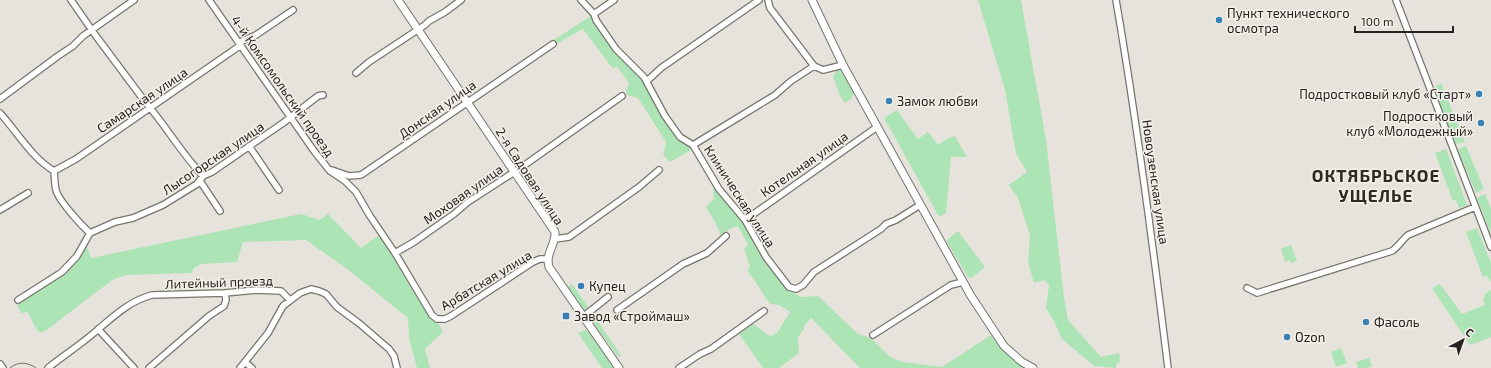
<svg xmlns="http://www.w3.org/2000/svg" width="1491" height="368" viewBox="0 0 1491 368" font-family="'Exo 2',sans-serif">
<rect width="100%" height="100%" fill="#e6e3dc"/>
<path fill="#ade4b6" d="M978 0H1021L1046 140 1064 297 1068 320 1101 357 1119 353 1120 361 1116 365V368L1094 366 1062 339 1054 321 1046 308 1049 286 1045 280 1034 283 1028 262 1030 236 1018 198 1009 185 1027 172 1016 154 1005 90Z
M592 15 644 80 664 118 678 140 693 149 670 162 663 154 665 149 666 142 638 98 627 95 626 92 629 83 617 66 613 69 583 29 556 44 551 42Z
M839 70 842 71 854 93 851 99 845 103 840 96 833 77 836 71Z
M1441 83 1465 142 1455 144 1434 88Z
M897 110 918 139 928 132 938 145 946 139 955 136 967 157H951L946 213 939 217 884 118Z
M1466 146 1484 189 1476 193 1458 151 1460 148Z
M1446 149 1467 205 1459 208 1456 200 1453 201 1435 153Z
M713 182 745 225 788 289 801 297 818 296 858 334 871 338 890 357 903 362 942 367 991 335 1009 356 1024 368H860L811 318 804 326V329L798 337 799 353 779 368H763L739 334 753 324 770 336 777 333 790 312 779 305 770 304 748 271 750 267 744 248 748 245 738 226 730 229 721 235 715 222 706 207 714 199Z
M1485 194 1491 209V234L1477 198Z
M301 214 320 220 328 214 361 248 379 235 390 248 430 318 439 324 443 332 425 349 430 368H417L409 338 408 318 347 269 306 240 243 242 237 262 201 264 193 269 192 273 126 275 114 279 87 299 47 330 40 333 35 327 28 312 21 313 16 302 62 274 86 243 91 258Z
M1477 228 1491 263V282L1487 276 1483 277 1466 232Z
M958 231 985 267 971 278 968 277 947 242 948 239Z
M1291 245 1297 261 1291 263 1289 260 1285 262 1281 249Z
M572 284 588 307 584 310 568 287Z
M1440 284 1462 314 1485 305 1483 299 1486 293 1491 290V337L1470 345 1432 288Z
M594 316 621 355 618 357 590 318Z
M586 330 589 331 614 368H602L578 333Z
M1341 348 1347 363 1336 367 1331 352Z
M1369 358 1372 366 1367 368H1358L1356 362Z"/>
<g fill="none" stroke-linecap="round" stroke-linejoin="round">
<g stroke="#77746e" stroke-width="8">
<path id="street" d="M71 0 96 36 146 103C166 126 182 154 203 176
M209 0 314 151 330 171 345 181 356 192 370 216 395 253 432 315 437 319H445L451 316 533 262 540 259H547
M581 0 594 14 596 20 616 49 644 77 665 116 680 137 693 145 719 189 745 220 766 257 789 287 796 289 803 285 814 272 881 229 886 224 896 220 920 205
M768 0 770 8 814 66 823 70 843 65
M1116 0C1137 122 1153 245 1168 368
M1396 0 1491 247
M594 14 614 0
M240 42 256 35 293 10
M356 73 369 62 425 25 429 21 445 12 461 0
M647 81 661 68 759 0
M0 99 58 56 73 46 83 36 134 0
M0 113C18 133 31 157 54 171 55 178 54 186 57 193 62 204 81 225 90 233
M693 145 775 95 791 81 814 66
M249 146 279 190
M332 170 349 176 361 175 553 44
M54 171 76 159 241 45
M200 181 220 211
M0 210 28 193
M745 220 877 127
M555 239 569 237 639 187 659 170
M395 253 414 242 454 214 468 202 519 169 622 96
M1247 288 1257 293 1392 251C1399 246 1402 240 1408 235L1475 207
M18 300 62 272 77 256 90 233 115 222 133 218 163 205 197 184 203 176 212 172 283 123 318 96 323 95
M617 310 683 264 707 253 726 236
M584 316 608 297
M98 329 134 368
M873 335 951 285 963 282
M245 362 252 368
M0 364 3 368
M48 368C63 356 80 345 95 332 113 317 129 301 152 295L225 293 257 290 281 291 290 300
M149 368 209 316 224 306 226 300 225 293
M240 368 268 333 283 306 300 293 311 289 319 291 326 294 337 307 360 324 389 349 394 356 397 368
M679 368 700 354 711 349 764 311"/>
</g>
<g stroke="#77746e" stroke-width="9">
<path id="secondary" d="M398 0 555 232C556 245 545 253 549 267L619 368
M812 0 843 65 971 296 1004 346 1022 362 1033 368"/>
</g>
<use href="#street" stroke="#fff" stroke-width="5.5"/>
<use href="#secondary" stroke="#fff" stroke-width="7"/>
<path stroke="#72706c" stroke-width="1" d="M10 368C18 361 28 362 36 368"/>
</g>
<g fill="#3880b5" stroke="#f4f0e9" stroke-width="1.5">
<circle cx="1219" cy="20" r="4"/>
<circle cx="1479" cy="94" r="4"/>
<circle cx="889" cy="101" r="4"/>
<circle cx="1481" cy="123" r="4"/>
<circle cx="581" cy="286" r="4"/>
<rect x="562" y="312" width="8" height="8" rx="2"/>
<circle cx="1366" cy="322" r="4"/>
<circle cx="1287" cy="337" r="4"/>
</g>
<g text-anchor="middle" stroke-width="3" stroke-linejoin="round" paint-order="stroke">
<g font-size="13" fill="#242321" stroke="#f4f0e9" text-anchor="start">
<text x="1227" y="18">Пункт технического<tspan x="1227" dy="15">осмотра</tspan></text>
<text x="1471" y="99" text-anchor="end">Подростковый клуб «Старт»</text>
<text x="897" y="106">Замок любви</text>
<text x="1473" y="121" text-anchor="end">Подростковый<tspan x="1473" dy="15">клуб «Молодежный»</tspan></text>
<text x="589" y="291">Купец</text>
<text x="574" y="321">Завод «Строймаш»</text>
<text x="1374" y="327">Фасоль</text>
<text x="1295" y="342">Ozon</text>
</g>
<g font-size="13" fill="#242321" stroke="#f4f0e9">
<text transform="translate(283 86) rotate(55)" y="5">4-й Комсомольский проезд</text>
<text transform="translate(142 100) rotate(-34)" y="5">Самарская улица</text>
<text transform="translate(437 109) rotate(-35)" y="5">Донская улица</text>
<text transform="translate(213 158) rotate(-34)" y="5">Лысогорская улица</text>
<text transform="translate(804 164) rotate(-35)" y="5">Котельная улица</text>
<text transform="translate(530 176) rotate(57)" y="5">2-я Садовая улица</text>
<text transform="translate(1156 182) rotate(82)" y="5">Новоузенская улица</text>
<text transform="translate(463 194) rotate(-35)" y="5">Моховая улица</text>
<text transform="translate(740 196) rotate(57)" y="5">Клиническая улица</text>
<text transform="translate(486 280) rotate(-31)" y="5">Арбатская улица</text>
<text transform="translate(219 282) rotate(-2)" y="5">Литейный проезд</text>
</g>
<g font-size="17" font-weight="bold" letter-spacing="1" fill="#2e2b26" stroke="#f4f0e9">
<text x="1376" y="182">ОКТЯБРЬСКОЕ<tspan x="1376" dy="20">УЩЕЛЬЕ</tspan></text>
</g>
</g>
<g transform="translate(1463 340) rotate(41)" stroke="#f4f0e9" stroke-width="3" paint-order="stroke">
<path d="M0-3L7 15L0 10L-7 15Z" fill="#242321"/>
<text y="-6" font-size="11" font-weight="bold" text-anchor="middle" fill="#242321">С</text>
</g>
<path d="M1355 26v6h98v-6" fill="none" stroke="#242321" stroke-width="2"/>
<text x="1361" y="26" font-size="12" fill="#242321" stroke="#f4f0e9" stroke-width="3" paint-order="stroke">100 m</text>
</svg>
